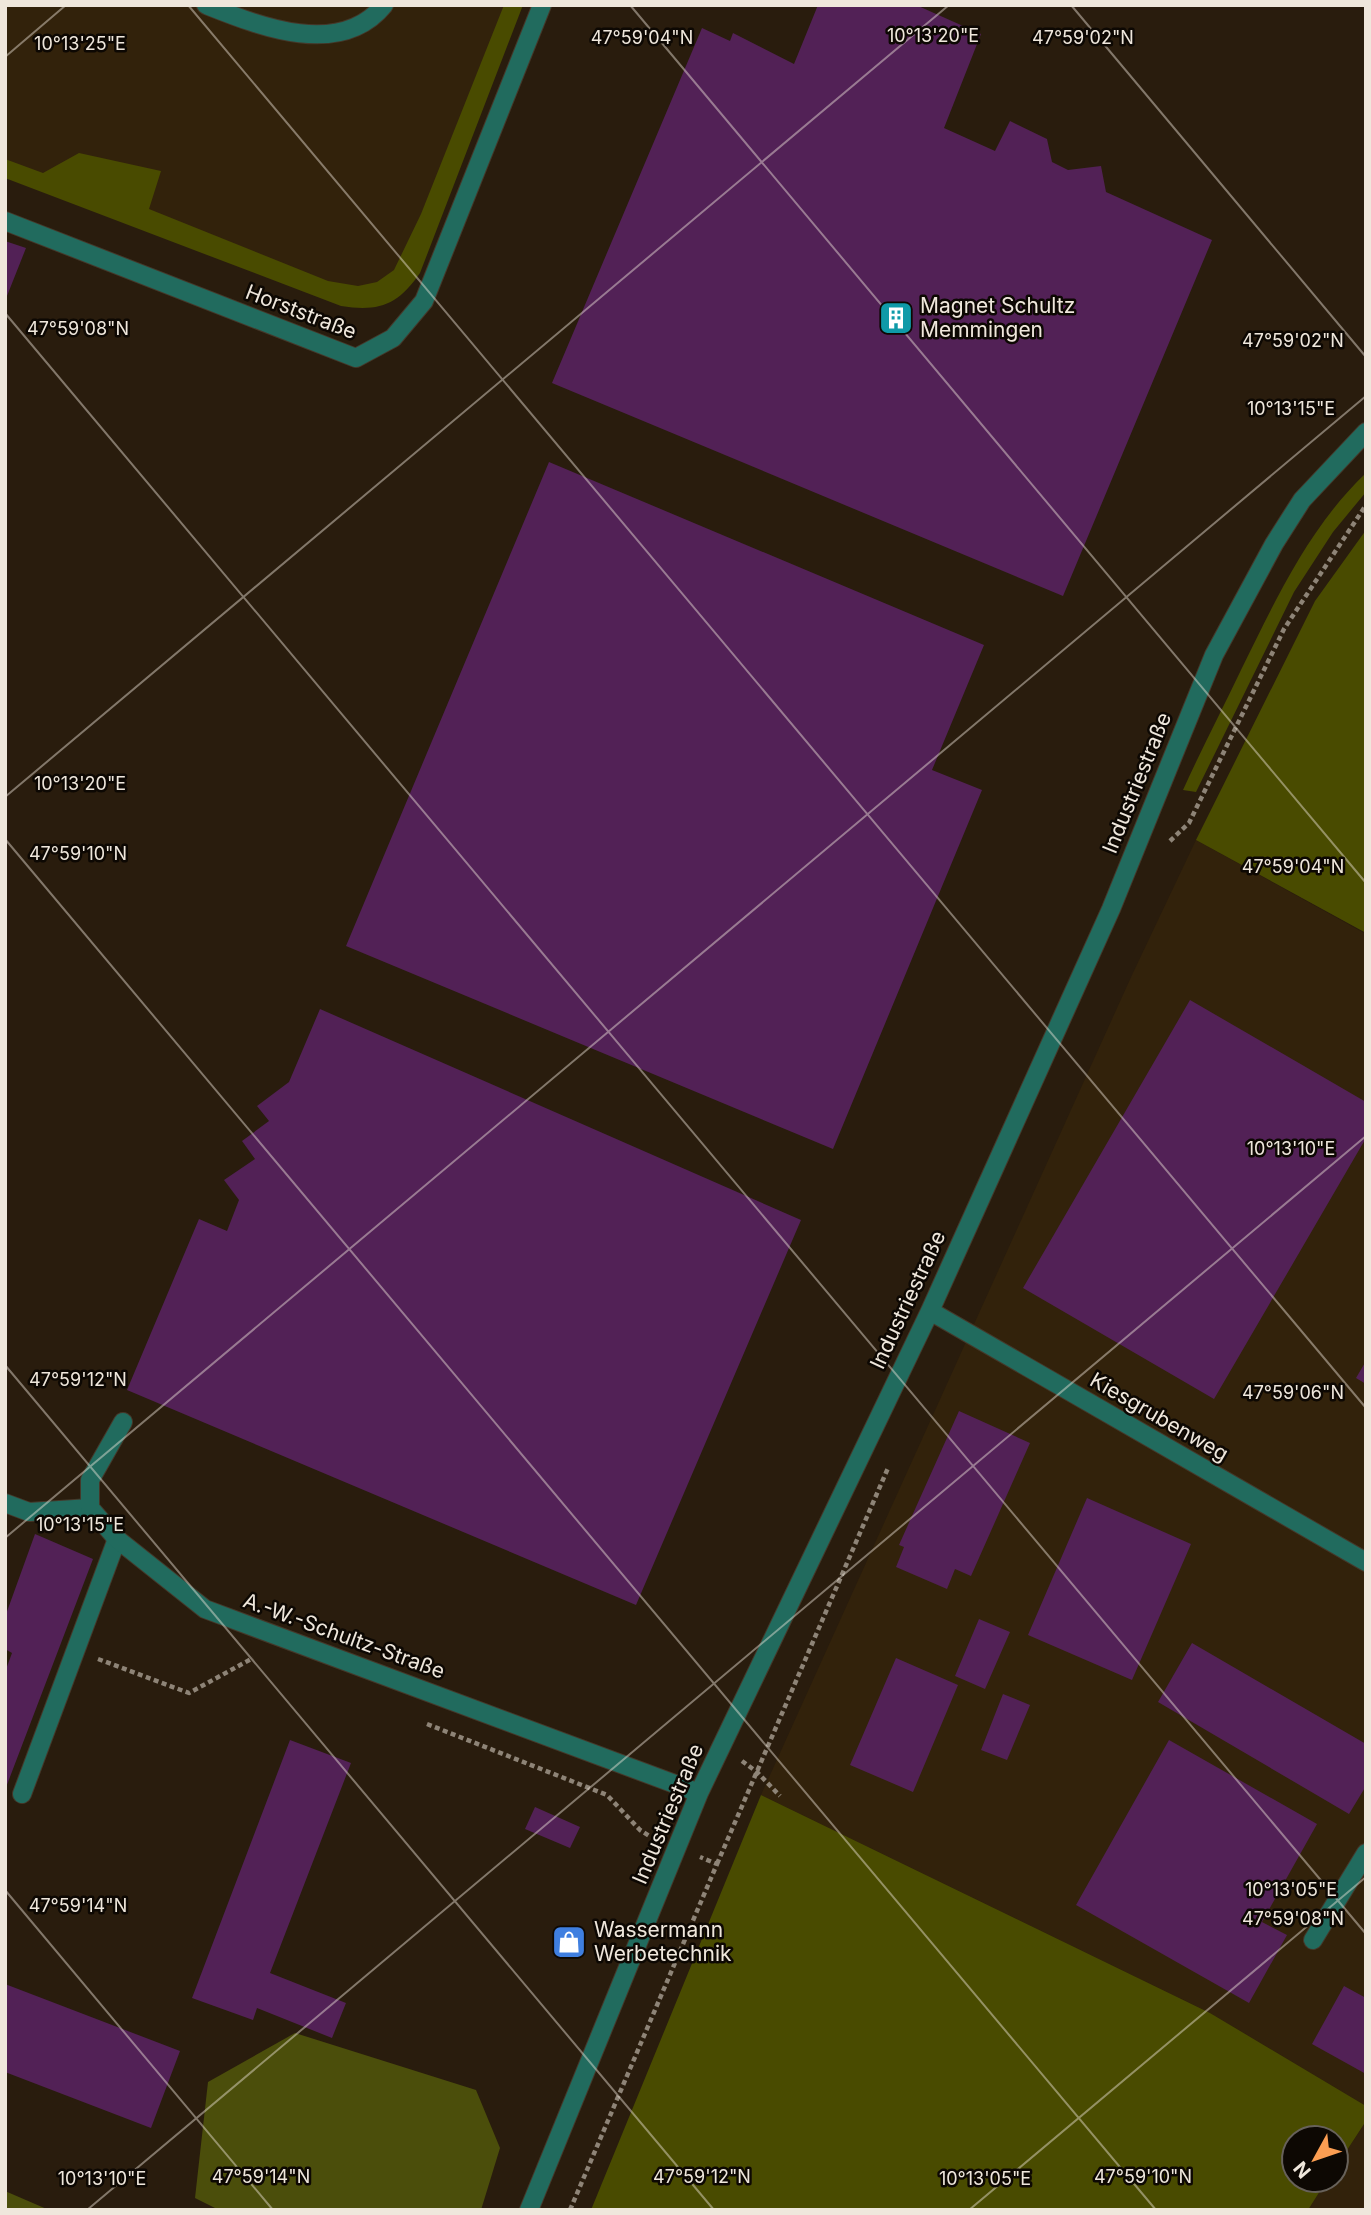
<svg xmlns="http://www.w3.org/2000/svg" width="1371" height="2215" viewBox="0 0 1371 2215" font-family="Inter,sans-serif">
<rect width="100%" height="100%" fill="#291c0d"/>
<path fill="#32220b" d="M5 5H514L406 277 359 301 5 166Z
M1196 840 1366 934V2106L1210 2013 761 1795 1132 975Z
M1366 2121V2210H1308L1327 2180H1336V2167Z"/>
<path fill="#494b00" d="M504 5H523L420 273C398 305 379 312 341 306L5 178V159L43 173 79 153 161 171 149 209 328 281 358 286 377 282 394 270 421 214Z
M1366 473V492L1333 532 1294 592 1196 792 1183 790C1201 750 1222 710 1241 670 1275 601 1309 527 1366 473Z
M1366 530V933L1196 840 1315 601Z
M761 1795 1210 2013 1366 2106V2121L1336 2167V2138H1294V2180H1327L1308 2210H591Z"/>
<path fill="#4b4e0b" d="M295 2033 476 2090 500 2148 481 2210H219L195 2198 208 2082Z
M5 2191 49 2210H5Z"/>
<path fill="#522156" d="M818 5H916L981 34 944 128 995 151 1010 121 1047 139 1052 162 1068 170 1101 166 1106 192 1212 240 1063 596 552 383 702 28 730 41 733 33 794 64Z
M5 241 26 248 5 301Z
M549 462 984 645 932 770 982 790 833 1149 346 946Z
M1190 1000 1366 1102V1138L1214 1399 1023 1288Z
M320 1009 801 1220 636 1605 127 1390 199 1219 227 1231 239 1200 224 1180 255 1159 242 1141 269 1121 257 1106 289 1082Z
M1366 1361V1384L1356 1378Z
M959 1411 1030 1443 971 1576 955 1569 947 1589 896 1567 904 1547 899 1545Z
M1087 1498 1191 1544 1132 1680 1028 1635Z
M35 1534 93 1559 5 1790V1672L12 1653 5 1649V1617Z
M979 1619 1010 1632 985 1689 955 1676Z
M1192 1643 1366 1744V1786L1349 1814 1158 1702Z
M896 1658 958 1685 913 1792 850 1765Z
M1003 1694 1030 1705 1007 1760 981 1750Z
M290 1740 351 1763 270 1973 346 2003 332 2038 257 2008 253 2020 192 1998Z
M1169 1740 1317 1824 1262 1922 1287 1935 1249 2003 1076 1905Z
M535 1807 580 1827 570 1848 525 1829Z
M5 1984 180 2051 151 2128 5 2072Z
M1344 1986 1366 1998V2074L1312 2044Z"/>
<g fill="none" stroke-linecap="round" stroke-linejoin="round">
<g stroke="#45382a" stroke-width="20">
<path id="lane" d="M206 5C259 26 340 59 384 5
M5 1503 29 1512 90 1508
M22 1794 117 1539"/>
</g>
<g stroke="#45382a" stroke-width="20">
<path id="street" d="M5 221 356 358 393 338 424 301 542 5
M930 1311 1366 1562
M123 1422 90 1480V1508L117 1539 205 1609 699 1793
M1313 1940 1366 1853
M529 2210 699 1793 930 1311 1111 909 1214 655 1274 544 1302 500 1366 432"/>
</g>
<path stroke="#8e8477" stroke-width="4.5" stroke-dasharray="5 3.5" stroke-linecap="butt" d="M1170 841 1189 823 1284 629 1366 505
M98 1659 189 1693 253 1658
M427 1724 607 1795 640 1830 651 1837
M742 1761 757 1772 780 1796
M717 1864 888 1468
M570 2210 717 1864 700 1857"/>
<use href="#lane" stroke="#216b5e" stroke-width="18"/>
<use href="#street" stroke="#216b5e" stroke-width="18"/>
</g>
<path fill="none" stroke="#efe7dc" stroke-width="2" stroke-opacity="0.45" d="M188 5 1366 1408M630 5 1366 883M1071 5 1366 357M5 57 66 5M5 313 1366 1934M5 797 949 5M5 839 1156 2210M5 1365 714 2210M5 1538 1366 396M5 1890 273 2210M87 2210 1366 1136M969 2210 1366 1877"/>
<defs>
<g id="building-square" transform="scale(1.75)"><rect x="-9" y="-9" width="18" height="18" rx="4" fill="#0f9aa8" stroke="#0d0803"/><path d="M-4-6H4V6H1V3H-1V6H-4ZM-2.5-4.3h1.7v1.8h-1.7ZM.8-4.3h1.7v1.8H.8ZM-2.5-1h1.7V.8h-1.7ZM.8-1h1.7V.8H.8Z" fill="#fff"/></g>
<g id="shop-square" transform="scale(1.75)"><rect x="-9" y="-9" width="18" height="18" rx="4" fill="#3f7fe0" stroke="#0d0803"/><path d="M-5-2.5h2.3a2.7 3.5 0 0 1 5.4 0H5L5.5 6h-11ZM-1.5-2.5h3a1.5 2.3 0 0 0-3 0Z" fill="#fff"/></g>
</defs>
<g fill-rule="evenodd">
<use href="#building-square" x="896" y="318"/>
<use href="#shop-square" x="569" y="1942"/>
</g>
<g text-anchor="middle" stroke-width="5" stroke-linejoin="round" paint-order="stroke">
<g font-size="21" fill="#efe7dc" stroke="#0d0803" text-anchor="start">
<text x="920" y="313">Magnet Schultz<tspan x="920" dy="24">Memmingen</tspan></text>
<text x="594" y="1937">Wassermann<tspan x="594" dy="24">Werbetechnik</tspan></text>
</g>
<g font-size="21" fill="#efe7dc" stroke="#0d0803">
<text transform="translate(301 312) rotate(21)" y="7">Horststraße</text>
<text transform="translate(1137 783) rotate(-68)" y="7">Industriestraße</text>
<text transform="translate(908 1300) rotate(-65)" y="7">Industriestraße</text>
<text transform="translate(1159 1417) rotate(30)" y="7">Kiesgrubenweg</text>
<text transform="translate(344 1636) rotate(20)" y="7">A.-W.-Schultz-Straße</text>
<text transform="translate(668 1814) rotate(-67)" y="7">Industriestraße</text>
</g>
</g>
<g font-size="18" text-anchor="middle" fill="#efe7dc" stroke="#0d0803" stroke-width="5" stroke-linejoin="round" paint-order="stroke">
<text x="933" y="42">10°13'20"E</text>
<text x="642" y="44">47°59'04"N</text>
<text x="1083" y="44">47°59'02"N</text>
<text x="80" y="50">10°13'25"E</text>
<text x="78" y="335">47°59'08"N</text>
<text x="1293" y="347">47°59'02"N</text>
<text x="1291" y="415">10°13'15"E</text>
<text x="80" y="790">10°13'20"E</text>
<text x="78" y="860">47°59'10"N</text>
<text x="1293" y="873">47°59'04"N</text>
<text x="1291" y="1155">10°13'10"E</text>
<text x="78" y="1386">47°59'12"N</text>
<text x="1293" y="1399">47°59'06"N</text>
<text x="80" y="1531">10°13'15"E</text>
<text x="1291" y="1896">10°13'05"E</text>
<text x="78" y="1912">47°59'14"N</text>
<text x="1293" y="1925">47°59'08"N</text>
<text x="261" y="2183">47°59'14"N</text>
<text x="702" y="2183">47°59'12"N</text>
<text x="1143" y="2183">47°59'10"N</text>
<text x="102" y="2185">10°13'10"E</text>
<text x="985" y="2185">10°13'05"E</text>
</g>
<rect width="1371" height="2215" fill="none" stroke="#efe7dc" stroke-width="14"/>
<g transform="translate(1315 2159) rotate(230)"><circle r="33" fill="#0d0803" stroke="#67615a" stroke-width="2"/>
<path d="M0-5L12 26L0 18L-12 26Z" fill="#fc9e52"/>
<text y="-10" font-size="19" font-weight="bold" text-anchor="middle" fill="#efe7dc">N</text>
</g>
</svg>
